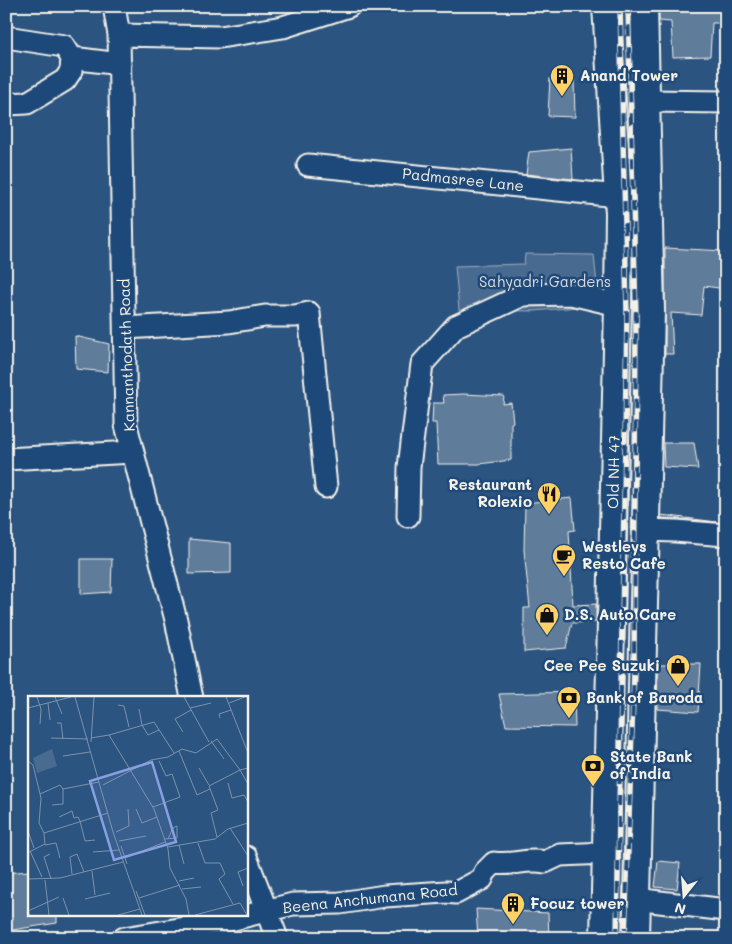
<svg xmlns="http://www.w3.org/2000/svg" width="732" height="944" viewBox="0 0 732 944" font-family="Mali,sans-serif">
<rect width="100%" height="100%" fill="#2c5481"/>
<filter id="ink" filterUnits="userSpaceOnUse"><feTurbulence type="fractalNoise" baseFrequency=".02" numOctaves="2"/><feDisplacementMap in="SourceGraphic" scale="10" xChannelSelector="R" yChannelSelector="G"/><feConvolveMatrix kernelMatrix="1 2 1 2 8 2 1 2 1" color-interpolation-filters="sRGB"/></filter>
<g filter="url(#ink)">
<path fill="#496b90" stroke="#9eaebc" d="M525 254 594 255 599 305 535 311 459 310 455 266 524 264Z"/>
<path fill="#5e7b9a" stroke="#f4f1e8" d="M659 6H726V23H712L710 56 673 57 671 22 659 21Z
M550 78 574 79 575 117 548 116Z
M571 148 573 179 526 174 529 152Z
M665 248 726 251V289L704 286 701 315 671 313 673 354H665Z
M75 336 109 344 108 372 76 369Z
M464 394 504 396 503 404 511 403 513 422 511 423V460L479 464H438L436 423H432L433 403H444L443 395Z
M663 443H694L698 469 664 467Z
M572 498 575 530 569 531 573 605 596 604V622L572 623 566 648 524 652V608H530L524 550 525 503Z
M661 515 717 522 661 518Z
M189 539 231 543V573L189 574Z
M81 559H112L111 592 81 594Z
M658 664H701L698 712 657 709Z
M574 692 575 727 506 726 499 694Z
M658 861 680 863 677 889 655 887Z
M29 871V915H57V923L6 931V873Z
M476 909 548 913 549 938H478Z"/>
<g fill="none" stroke-linecap="round" stroke-linejoin="round">
<g stroke="#f4f1e8" stroke-width="25">
<path id="minor" d="M114 6 119 35 126 425 176 620 192 698
M119 35 220 37 283 27 349 6
M6 37 64 46 72 58 71 71 65 80 27 103 8 104 6 107
M72 58 120 64
M646 101 726 102
M308 165 618 196
M125 328 229 322 265 316H295L309 313 326 487
M6 459 133 452
M408 516 409 467 422 364 456 326 523 295 571 294 618 305
M645 530 675 531 726 535
M246 857 277 938
M635 899 726 910
M124 938 222 922 293 904 340 903 385 896 446 892 456 893 482 879 485 872 494 863C511 866 527 858 545 862L560 855 606 853"/>
</g>
<g stroke="#f4f1e8" stroke-width="30">
<path id="major" d="M604 938 618 305 619 213 606 6
M636 938 651 311 644 6"/>
</g>
<use href="#minor" stroke="#1f4a7a" stroke-width="21"/>
<use href="#major" stroke="#1f4a7a" stroke-width="26"/>
<g stroke="#f4f1e8" stroke-width="5.5">
<path id="rail" d="M617 938 627 313 620 6
M625 938 634 671 636 317 628 6"/>
</g>
<use href="#rail" stroke="#1f4a7a" stroke-width="4" stroke-dasharray="11" stroke-linecap="butt"/>
</g>
</g>
<defs>
<g id="building-pin" transform="scale(1.25)"><path d="M0 17L-7.5 6A9.5 9.5 0 1 1 7.5 6Z" fill="#ffd166" stroke="#1f4a7a"/><path d="M-4-6H4V6H1V3H-1V6H-4ZM-2.5-4.3h1.7v1.8h-1.7ZM.8-4.3h1.7v1.8H.8ZM-2.5-1h1.7V.8h-1.7ZM.8-1h1.7V.8H.8Z" fill="#111"/></g>
<g id="restaurant-pin" transform="scale(1.25)"><path d="M0 17L-7.5 6A9.5 9.5 0 1 1 7.5 6Z" fill="#ffd166" stroke="#1f4a7a"/><path d="M-5-6h1v4h1v-4h1v4h1v-4h1v5L-1.5 .5V6h-2V.5L-5-1ZM5-6V6H3V1.5H1.5Q1.5-4 5-6Z" fill="#111"/></g>
<g id="cafe-pin" transform="scale(1.25)"><path d="M0 17L-7.5 6A9.5 9.5 0 1 1 7.5 6Z" fill="#ffd166" stroke="#1f4a7a"/><path d="M-5.5-4.5H6V0H3Q3 3.5 0 3.5H-2.5Q-5.5 3.5-5.5 0ZM3-3.2v2h1.7v-2ZM-6 4.5H4V6H-6Z" fill="#111"/></g>
<g id="shop-pin" transform="scale(1.25)"><path d="M0 17L-7.5 6A9.5 9.5 0 1 1 7.5 6Z" fill="#ffd166" stroke="#1f4a7a"/><path d="M-5-2.5h2.3a2.7 3.5 0 0 1 5.4 0H5L5.5 6h-11ZM-1.5-2.5h3a1.5 2.3 0 0 0-3 0Z" fill="#111"/></g>
<g id="bank-pin" transform="scale(1.25)"><path d="M0 17L-7.5 6A9.5 9.5 0 1 1 7.5 6Z" fill="#ffd166" stroke="#1f4a7a"/><path d="M-6-4H6V4H-6ZM0-2.3a2.3 2.3 0 1 0 0 4.6a2.3 2.3 0 1 0 0-4.6Z" fill="#111"/></g>
</defs>
<g fill-rule="evenodd">
<use href="#building-pin" x="562" y="76"/>
<use href="#restaurant-pin" x="549" y="494"/>
<use href="#cafe-pin" x="564" y="556"/>
<use href="#shop-pin" x="547" y="615"/>
<use href="#shop-pin" x="678" y="666"/>
<use href="#bank-pin" x="569" y="698"/>
<use href="#bank-pin" x="593" y="766"/>
<use href="#building-pin" x="513" y="904"/>
</g>
<g text-anchor="middle" stroke-width="5" stroke-linejoin="round" paint-order="stroke">
<g font-size="15" font-weight="bold" fill="#f4f1e8" stroke="#1f4a7a" text-anchor="start">
<text x="580" y="81">Anand Tower</text>
<text x="532" y="490" text-anchor="end">Restaurant<tspan x="532" dy="17">Rolexio</tspan></text>
<text x="582" y="552">Westleys<tspan x="582" dy="17">Resto Cafe</tspan></text>
<text x="564" y="620">D.S. Auto Care</text>
<text x="660" y="671" text-anchor="end">Cee Pee Suzuki</text>
<text x="586" y="703">Bank of Baroda</text>
<text x="610" y="762">State Bank<tspan x="610" dy="17">of India</tspan></text>
<text x="530" y="909">Focuz tower</text>
</g>
<g font-size="15" fill="#f4f1e8" stroke="#1f4a7a">
<text transform="translate(463 180) rotate(6)" y="5">Padmasree Lane</text>
<text transform="translate(127 355) rotate(-92)" y="5">Kannanthodath Road</text>
<text transform="translate(614 472) rotate(-89)" y="5">Old NH 47</text>
<text transform="translate(370 899) rotate(-6)" y="5">Beena Anchumana Road</text>
</g>
<g font-size="15" fill="#dadddb" stroke="#1f4a7a">
<text x="545" y="287">Sahyadri Gardens</text>
</g>
</g>
<g transform="translate(28 696)">
<rect width="220" height="220" fill="#2c5481"/>
<path d="M24 53 29 70 9 77 5 62Z" fill="#496b90"/>
<path fill="none" stroke="#7c93aa" stroke-width="1" d="M9 1 13 13 12 28M27 1 34 18M47 1 85 136 114 219M156 1 181 46M198 1 220 57M20 7 22 24M201 7 217 1M90 9 96 10 101 31M0 12 43 1M162 12 183 7M111 13 114 29 120 39 131 34M192 22 191 18 203 14M126 26 146 57M29 27H33L35 43M155 36 147 23 163 14M81 39 126 26M23 42 60 43M63 42 81 39 126 113 140 153 142 172 158 203 161 219M183 45 196 63M63 46 66 1M151 55 169 99 182 93M35 60 62 56M0 65 5 69 13 102 11 127 16 137 80 117M171 72 181 89M200 87 204 102 216 99 220 106M75 89 123 64 140 61 154 53 168 57 189 43 212 74 220 72M12 98 32 89 35 93 71 86M24 109 35 108V93M125 111 152 101 144 78 138 80 131 65M108 113 114 127 129 121M31 121 44 115 46 122 50 121 52 125 57 145 67 144M202 132 220 160M0 135 6 152M88 136 101 130 100 113M16 137 17 149 28 147 32 162M189 141 183 117 190 114 181 90 212 74 220 88M136 143 149 142V130L145 132 140 143M91 145 118 140M170 147 177 167H192L197 178 191 183 205 208M151 149 156 168M93 150 99 168M140 151 187 143 200 133 220 127M2 155 14 181M1 156 17 148M65 156 91 154M22 158 16 161 23 183M97 162 137 146M64 175 67 199M44 178 42 161 49 158 56 176M0 183 32 182 95 166M17 184 21 219M151 185 166 182M215 190 210 176 220 172M154 193 173 191M108 195 117 219M35 202 41 219M111 202 152 189M57 203 82 197M2 219 0 215 31 201M90 219 112 213M167 219 212 207 219 219"/>
<path fill="#88a0e0" fill-opacity="0.15" stroke="#88a0e0" stroke-width="2.5" d="M124 66 148 146 86 164 62 85Z"/>
<rect width="220" height="220" fill="none" stroke="#f4f1e8" stroke-width="2.5"/>
</g>
<rect width="732" height="944" fill="none" stroke="#1f4a7a" stroke-width="25"/>
<rect x="12" y="12" width="707" height="919" fill="none" stroke="#f4f1e8" stroke-width="2" filter="url(#ink)"/>
<g transform="translate(684 896) rotate(197)" stroke="#1f4a7a" stroke-width="4" paint-order="stroke">
<path d="M0-4L9 19L0 12L-9 19Z" fill="#f4f1e8"/>
<text y="-8" font-size="14" font-weight="bold" text-anchor="middle" fill="#f4f1e8">N</text>
</g>
</svg>
